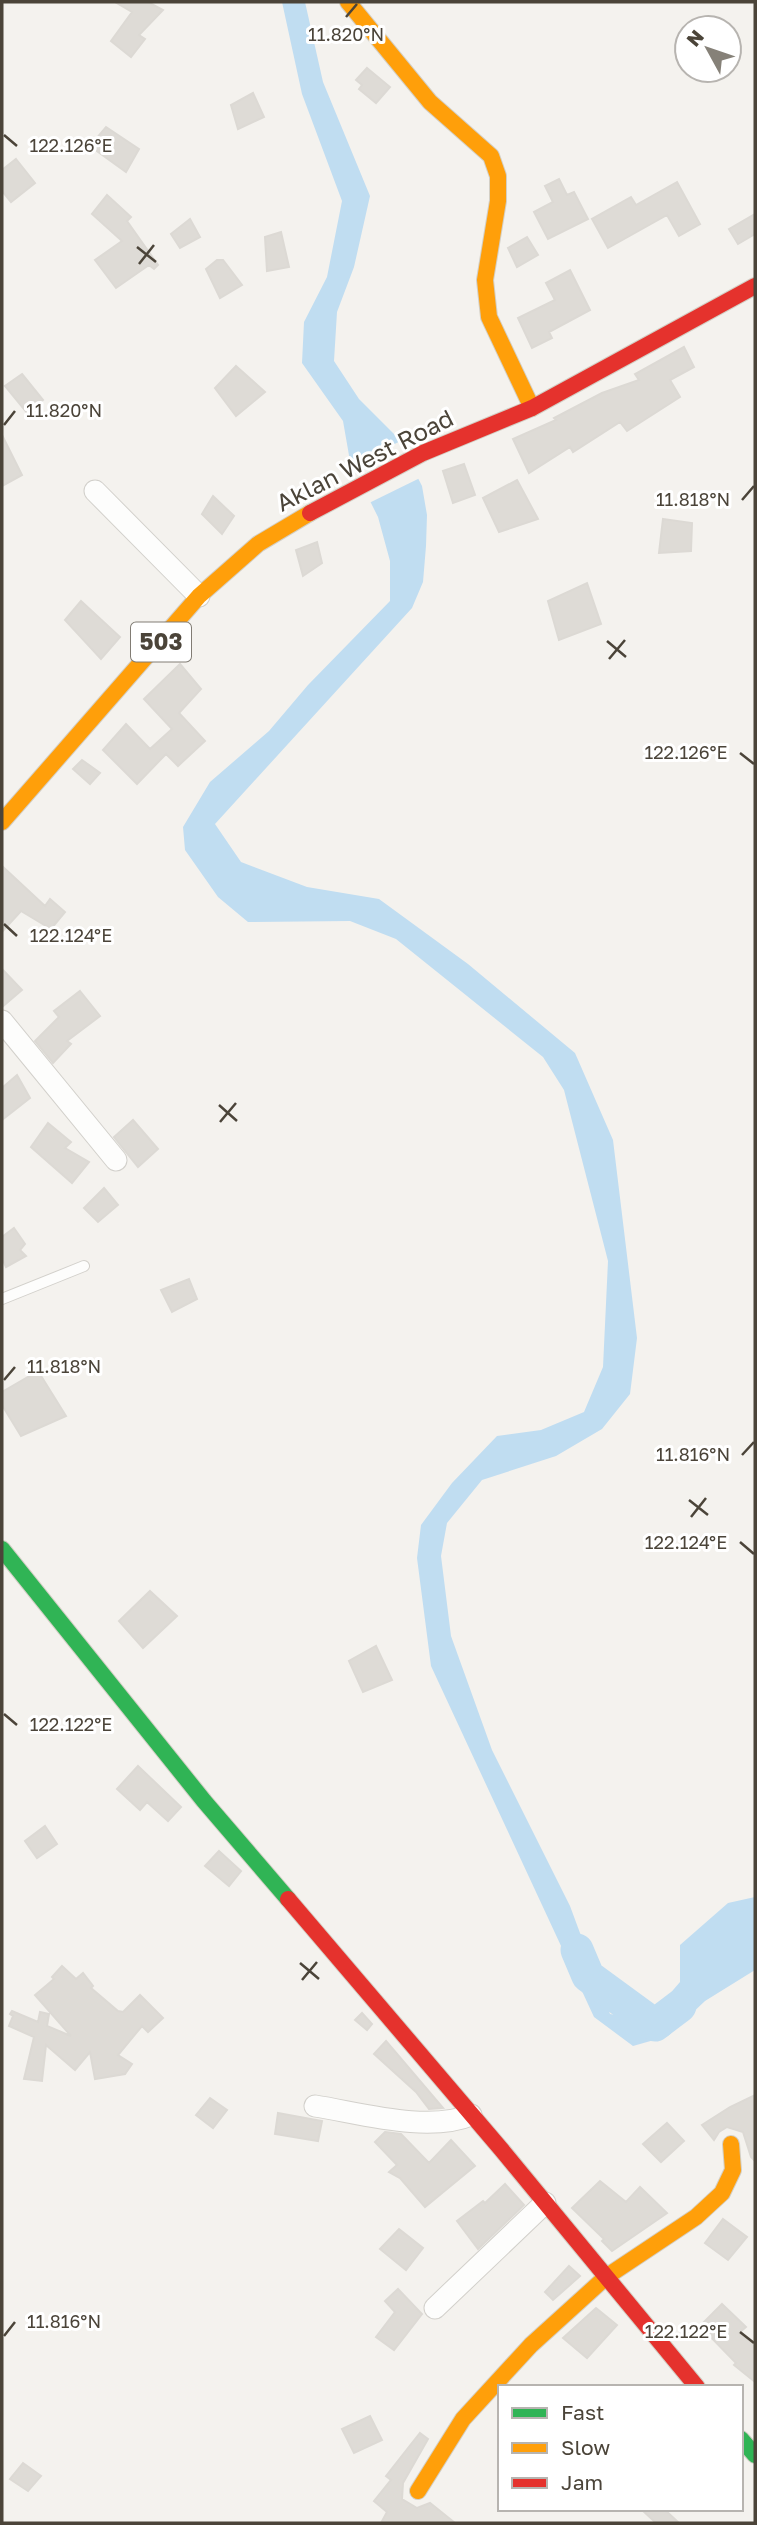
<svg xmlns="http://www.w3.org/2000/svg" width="757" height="2525" viewBox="0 0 757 2525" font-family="'Golos Text',sans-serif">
<rect width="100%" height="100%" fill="#f4f2ee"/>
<path fill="#c0ddf1" d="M282 2H305L323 82 370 196 354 267 337 312 334 361 359 399 397 437 422 486 427 515 426 546 423 582 412 608 215 824 241 862 307 887 379 899 468 964 575 1053 613 1140 637 1338 630 1394 602 1429 556 1456 482 1480 447 1523 441 1556 451 1636 492 1750 570 1906 610 2014 638 2019 661 2004 680 1982V1945L728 1903 755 1897V1970L705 2001 668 2036 633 2046 594 2017 431 1666 417 1558 421 1525 452 1483 497 1436 541 1430 584 1412 603 1367 608 1261 564 1090 543 1057 396 939 350 921 248 922 218 897 185 850 183 827 210 782 269 731 308 685 390 601V561L378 517 350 461 343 421 302 363 304 322 327 277 342 201 302 94Z"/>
<path fill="#f4f2ee" d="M403 440 422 477 367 504 348 466Z"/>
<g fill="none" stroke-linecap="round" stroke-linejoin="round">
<path stroke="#c0ddf1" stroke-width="33" d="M577 1950 588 1976 655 2025 680 2006"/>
</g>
<path fill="#dedbd6" stroke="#dcd9d4" stroke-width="2" d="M115 2H148L163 10 139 35 145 39 131 57 111 41 132 12Z
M367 68 390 87 376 103 359 89 362 85 356 80Z
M253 93 264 117 238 129 231 105Z
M106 127 139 149 126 172 90 146Z
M16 159 35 183 11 202 2 191V170Z
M559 179 567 195 574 192 588 219 548 239 534 212 553 202 545 186Z
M677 182 700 224 679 236 667 215 608 248 592 219 631 197 636 205Z
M107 195 131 217 127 221 158 265 154 269 149 265 116 288 95 260 122 241 92 214Z
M755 214V234L738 244 729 229Z
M190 219 200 237 180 248 171 234Z
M281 232 289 267 267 271 265 237Z
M527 237 538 255 517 267 508 248Z
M217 260H223L242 285 220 298 206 269Z
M570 270 590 310 549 332 552 338 532 348 518 318 555 300 546 283Z
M684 347 694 367 670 380 680 397 627 431 620 422 573 452 570 447 529 473 513 439 556 420 554 418 602 393 639 380 635 374Z
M236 366 265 392 236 416 215 388Z
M22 374 43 400 28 414 5 386Z
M2 435 22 475 2 486Z
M464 464 475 495 453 503 443 471Z
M517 480 538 519 499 532 483 498Z
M213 496 234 516 222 534 202 514Z
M663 519 692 523 691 551 659 553Z
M317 542 322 563 303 576 296 550Z
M587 583 601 624 559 640 548 601Z
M81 601 120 637 101 659 65 620Z
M180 664 201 689 179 713 205 741 178 766 166 754 137 784 103 750 126 724 150 749 172 729 144 699Z
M82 760 100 773 90 784 73 769Z
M2 866 45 906 50 899 65 912 51 929 21 911 2 932Z
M2 969 22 990 2 1007Z
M80 991 100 1016 67 1041 71 1044 53 1063 35 1041 59 1017 54 1011Z
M17 1075 30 1098 2 1120V1088Z
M133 1120 158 1149 138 1167 114 1137Z
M48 1123 71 1142 65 1148 89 1162 72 1183 31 1147Z
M104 1188 118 1205 98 1222 84 1208Z
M14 1228 25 1244 20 1250 26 1256 6 1267 2 1258V1237Z
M189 1279 197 1299 172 1312 161 1290Z
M38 1371 66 1416 21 1436 2 1405V1392Z
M150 1591 177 1616 143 1648 119 1621Z
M376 1646 392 1680 363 1692 349 1661Z
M138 1766 181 1807 168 1821 147 1802 140 1810 117 1789Z
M45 1826 57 1844 37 1858 25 1841Z
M219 1851 241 1871 229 1886 205 1866Z
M62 1966 76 1979 83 1973 93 1986 91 1988 118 2011 123 2012 140 1995 163 2018 148 2032 142 2026 118 2055 132 2064 125 2074 95 2079 90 2052 75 2070 46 2045 42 2081 24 2079 34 2037 9 2026 13 2016 10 2014 12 2011 38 2022 40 2012 49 2014 47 2026 71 2036 35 1995 54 1979 52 1977Z
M362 2013 372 2024 367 2030 355 2020Z
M386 2041 443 2108 429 2109 416 2092 374 2054Z
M755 2095V2161L751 2157 743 2132 727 2127 719 2132 714 2140 702 2125 730 2107Z
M210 2098 227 2110 213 2128 196 2115Z
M278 2113 322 2121 318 2141 275 2134Z
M667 2123 684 2141 661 2162 643 2144Z
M385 2132 401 2134 429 2163 451 2140 475 2166 425 2207 400 2178 389 2172 397 2165 375 2142Z
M600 2181 626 2202 640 2187 667 2213 612 2251 602 2241 604 2239 572 2208Z
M505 2184 524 2205 478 2249 457 2221 483 2201 485 2203Z
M723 2219 747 2237 728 2260 705 2243Z
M399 2229 423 2248 406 2270 380 2249Z
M569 2266 580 2276 553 2300 545 2292Z
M398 2289 422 2314 394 2350 376 2337 395 2312 385 2301Z
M722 2304 746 2327 739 2333 755 2345V2382L734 2365 736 2363 700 2326Z
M596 2308 617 2325 587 2358 563 2338Z
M370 2416 382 2440 354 2453 342 2429Z
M420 2433 428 2439 403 2483 402 2499 417 2508 430 2503 455 2523H381L387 2512 374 2501 391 2480 386 2476Z
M23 2463 41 2476 28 2491 10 2479Z
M641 2509H664L679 2523H656Z"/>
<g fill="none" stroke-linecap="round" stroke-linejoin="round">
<g stroke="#d2d0cb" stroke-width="12">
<path id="lane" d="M2 1299 84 1266"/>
</g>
<g stroke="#d2d0cb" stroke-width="23">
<path id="street" d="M95 491 199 596
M2 1021 116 1160
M315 2106C360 2113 428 2133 471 2115
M435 2308 545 2203"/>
</g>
<g stroke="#d3cfc5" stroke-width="18">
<path id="fast" d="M2 1549 204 1801 288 1899
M741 2439 755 2455"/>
</g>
<g stroke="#d3cfc5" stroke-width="18">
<path id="slow" d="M348 2 430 102 491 156 498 176V201L485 280 489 317 532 408
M2 822 199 596 258 544 310 513
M418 2491 463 2419 531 2345 606 2277 696 2217 722 2193 733 2170 731 2144"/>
</g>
<g stroke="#d3cfc5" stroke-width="18">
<path id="jam" d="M310 513 423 453 532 408 755 286
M288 1899 501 2149 697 2387"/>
</g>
<use href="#lane" stroke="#fdfdfc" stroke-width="10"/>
<use href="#street" stroke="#fdfdfc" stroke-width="21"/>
<use href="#fast" stroke="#30b455" stroke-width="16"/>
<use href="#slow" stroke="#ff9f0a" stroke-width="16"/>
<use href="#jam" stroke="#e5322d" stroke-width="16"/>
</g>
<path fill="none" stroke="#4b4439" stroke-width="2.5" d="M346 17 357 4M4 135 17 146M137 247 156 262M139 264 154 245M4 425 15 411M742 500 754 486M607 641 626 657M609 659 625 640M740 753 754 764M4 924 17 936M219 1105 237 1121M220 1122 236 1103M4 1380 15 1367M742 1455 754 1442M689 1500 708 1515M691 1517 706 1498M740 1542 754 1554M4 1714 17 1725M300 1963 319 1979M302 1980 317 1962M740 2332 754 2343M4 2336 15 2322"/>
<g text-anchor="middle" stroke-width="6" stroke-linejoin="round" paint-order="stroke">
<rect fill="#fff" stroke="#817c74" stroke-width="2" x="131" y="622.5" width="60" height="39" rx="5"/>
<g font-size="23" font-weight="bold" fill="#4b4439">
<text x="161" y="650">503</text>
</g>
<g font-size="24" fill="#4b4439" stroke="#fff">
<text transform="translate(365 461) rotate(-27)" y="8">Aklan West Road</text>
</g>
</g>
<g font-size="18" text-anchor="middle" fill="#4b4439" stroke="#fff" stroke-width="6" stroke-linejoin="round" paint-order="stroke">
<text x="346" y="41">11.820°N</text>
<text x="71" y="152">122.126°E</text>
<text x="64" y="417">11.820°N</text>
<text x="693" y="506">11.818°N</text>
<text x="686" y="759">122.126°E</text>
<text x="71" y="942">122.124°E</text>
<text x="64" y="1373">11.818°N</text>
<text x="693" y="1461">11.816°N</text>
<text x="686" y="1549">122.124°E</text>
<text x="71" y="1731">122.122°E</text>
<text x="64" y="2328">11.816°N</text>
<text x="686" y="2338">122.122°E</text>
</g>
<rect width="757" height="2525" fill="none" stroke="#4b4439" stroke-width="7"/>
<rect x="498" y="2385" width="245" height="126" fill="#ffffff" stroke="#b7b4b0" stroke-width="2"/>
<rect x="512" y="2408" width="35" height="10" fill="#30b455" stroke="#b7b4b0" stroke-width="2"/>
<text x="561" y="2420" font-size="21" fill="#4b4439">Fast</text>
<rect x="512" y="2443" width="35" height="10" fill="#ff9f0a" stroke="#b7b4b0" stroke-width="2"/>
<text x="561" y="2455" font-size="21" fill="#4b4439">Slow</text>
<rect x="512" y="2478" width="35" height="10" fill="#e5322d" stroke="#b7b4b0" stroke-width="2"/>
<text x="561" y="2490" font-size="21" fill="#4b4439">Jam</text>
<g transform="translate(708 49) rotate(310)"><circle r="33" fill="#ffffff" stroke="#b7b4b0" stroke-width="2"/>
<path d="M0-5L12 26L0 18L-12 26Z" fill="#868178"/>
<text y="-10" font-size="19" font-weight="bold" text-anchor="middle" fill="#4b4439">N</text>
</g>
</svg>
